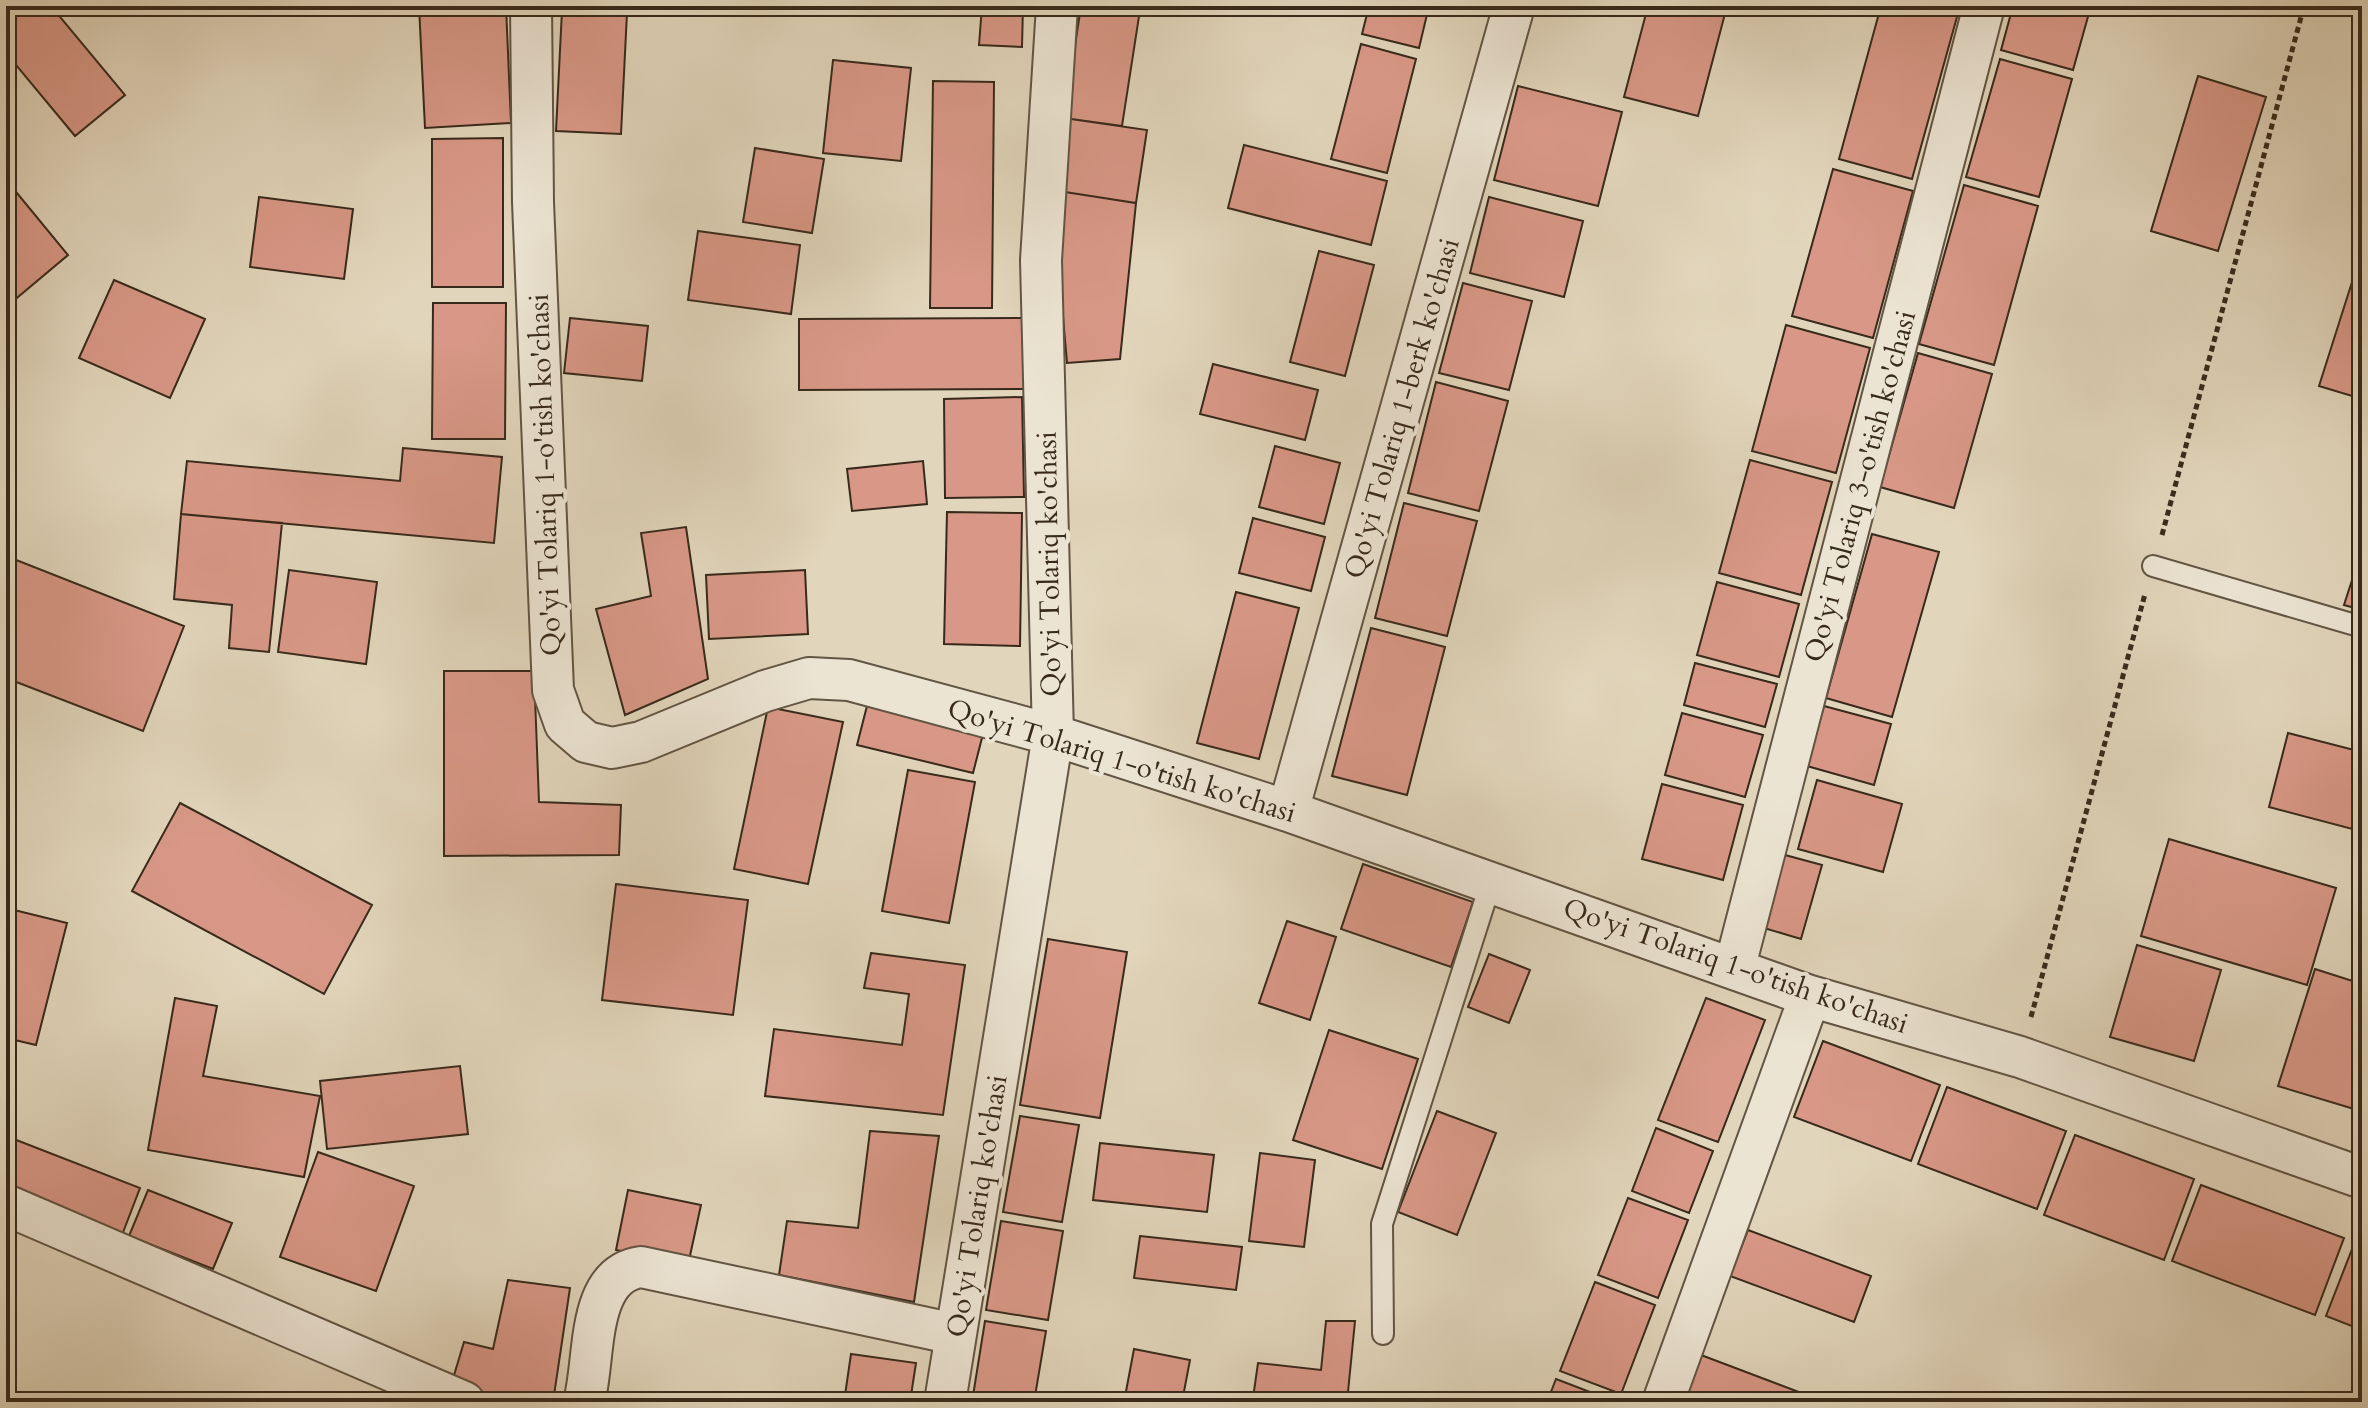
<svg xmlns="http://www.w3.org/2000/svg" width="2368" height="1408" viewBox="0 0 2368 1408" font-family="Cardo,serif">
<rect width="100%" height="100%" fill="#e1d5bb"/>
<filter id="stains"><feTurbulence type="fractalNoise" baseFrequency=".0025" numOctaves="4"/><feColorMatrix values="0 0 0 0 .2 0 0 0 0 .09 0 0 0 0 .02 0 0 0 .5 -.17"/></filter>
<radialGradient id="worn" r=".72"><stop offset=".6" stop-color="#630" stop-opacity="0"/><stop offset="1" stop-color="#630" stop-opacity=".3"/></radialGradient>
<path fill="#d99887" stroke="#382a1b" stroke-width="2" d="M7 6H51L125 95 75 136 6 53Z
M419 6H506L511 123 425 128Z
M982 6H1023L1022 47 979 45Z
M1081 6 1140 10 1122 126 1064 118Z
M1369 6H1429L1419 48 1362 34Z
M1648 6H1727L1698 116 1624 97Z
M1881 6H1960L1912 179 1839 159Z
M2013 6H2091L2073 70 2001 50Z
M562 10 627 13 621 134 556 131Z
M1361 44 1416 59 1387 173 1331 159Z
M2000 59 2072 79 2039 197 1966 177Z
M833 60 911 68 901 161 823 153Z
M2198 76 2266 97 2218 251 2151 231Z
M933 81 994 82 992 308H930Z
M1518 86 1622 112 1598 206 1494 180Z
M1064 118 1147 130 1136 203 1052 190Z
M503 138V287H432V139Z
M1244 145 1387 181 1371 245 1228 208Z
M755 148 824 159 812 233 743 222Z
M1833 169 1913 191 1873 338 1792 316Z
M1964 185 2038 206 1994 365 1919 344Z
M12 187 68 255 6 307V192Z
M1052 190 1136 203 1120 359 1067 363Z
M259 197 353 209 344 279 250 267Z
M1489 197 1583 221 1564 297 1470 273Z
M698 231 800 245 791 314 688 300Z
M1319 251 1374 265 1345 376 1290 362Z
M2359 260 2362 261V399L2319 386Z
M114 280 205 319 170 398 79 358Z
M1463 283 1532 301 1509 390 1439 373Z
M433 303H506L505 439H432Z
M570 318 648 326 642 381 564 373Z
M1028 318V389L799 390V319Z
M1786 325 1870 348 1836 473 1752 451Z
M1918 353 1992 374 1954 508 1880 487Z
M1213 364 1318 390 1305 440 1200 414Z
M1436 382 1508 401 1479 511 1408 493Z
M1022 397 1024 497 945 498 944 399Z
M1275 446 1340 463 1324 524 1259 507Z
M403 448 502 457 494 543 181 514 187 461 400 481Z
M1750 460 1832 482 1801 595 1719 573Z
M923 461 927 504 852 511 847 469Z
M1404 503 1477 521 1447 636 1375 618Z
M947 512 1022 513 1020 646 944 644Z
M181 514 282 523 269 652 229 648 232 605 174 599Z
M1253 518 1325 537 1311 591 1239 573Z
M686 527 708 679 625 715 596 609 651 596 641 533Z
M1872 534 1939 552 1892 717 1826 698Z
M2362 549V610L2344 605Z
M6 556 184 626 143 731 6 678Z
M289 570 377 582 366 664 278 652Z
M805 570 808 634 709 639 706 575Z
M1717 582 1799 604 1779 677 1697 655Z
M1236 592 1299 608 1259 759 1197 743Z
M1371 628 1445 647 1407 795 1332 776Z
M1695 663 1777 684 1765 727 1684 705Z
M444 671H534L539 802 621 805 619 855 444 856Z
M868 702 984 730 973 773 857 745Z
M1824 706 1891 724 1874 785 1807 766Z
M768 707 843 722 808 884 734 869Z
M1682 713 1763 735 1745 797 1665 775Z
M2288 733 2362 752 2360 831 2269 807Z
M908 770 975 782 949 923 882 911Z
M1817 780 1902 804 1883 872 1798 849Z
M1662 784 1743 805 1723 880 1642 859Z
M180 803 372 905 324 994 132 891Z
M2169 839 2336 888 2307 985 2141 936Z
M1785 855 1822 865 1801 939 1764 928Z
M1363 864 1473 902 1451 967 1341 929Z
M616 884 748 900 733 1015 602 1000Z
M6 908 67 923 36 1045 6 1038Z
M1287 921 1336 937 1310 1020 1259 1003Z
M1048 939 1127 952 1100 1118 1020 1105Z
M2137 945 2221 970 2194 1061 2110 1037Z
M871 953 965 965 943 1115 765 1096 774 1029 902 1045 909 994 864 988Z
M1489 954 1530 970 1509 1023 1468 1007Z
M2315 969 2362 984V1085L2354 1109 2278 1086Z
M175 998 217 1006 203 1076 320 1096 304 1177 148 1150Z
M1706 998 1765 1020 1718 1142 1658 1120Z
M1329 1030 1418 1059 1382 1169 1293 1140Z
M1823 1041 1940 1085 1911 1161 1794 1117Z
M460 1066 468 1134 327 1149 320 1081Z
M1947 1087 2066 1131 2037 1209 1918 1164Z
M1437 1111 1496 1133 1457 1235 1398 1212Z
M1020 1116 1079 1125 1062 1222 1003 1212Z
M1656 1128 1713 1151 1689 1213 1632 1191Z
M870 1131 939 1136 914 1302 779 1275 787 1221 858 1228Z
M2075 1135 2194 1179 2164 1260 2044 1215Z
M6 1136 140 1188 122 1235 6 1187Z
M1100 1143 1214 1155 1207 1212 1093 1200Z
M318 1152 414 1186 376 1291 280 1257Z
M1260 1153 1315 1160 1304 1247 1249 1241Z
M2201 1185 2344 1238 2315 1315 2172 1261Z
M148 1190 232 1223 213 1269 129 1236Z
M628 1190 701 1205 688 1265 616 1250Z
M1628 1198 1688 1220 1658 1298 1598 1275Z
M1001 1221 1063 1231 1048 1320 986 1310Z
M1748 1230 1871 1276 1854 1322 1730 1276Z
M1140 1236 1242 1247 1236 1290 1134 1278Z
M2354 1244 2362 1247V1330L2326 1316Z
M508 1280 570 1288 553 1402H505L452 1382 464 1342 493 1349Z
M1595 1282 1655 1305 1621 1394 1560 1371Z
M985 1321 1046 1331 1034 1402H972Z
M1326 1321H1355L1347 1402 1253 1398 1258 1363 1321 1370Z
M1134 1349 1190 1360 1182 1402H1124Z
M851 1354 916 1363 910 1402H844Z
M1701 1355 1820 1400 1819 1402H1683Z
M1556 1379 1616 1402H1547Z"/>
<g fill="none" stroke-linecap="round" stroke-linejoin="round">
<g stroke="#625543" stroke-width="24">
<path id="lane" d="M2153 566 2362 627
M1383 1334 1382 1224 1491 882"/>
</g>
<g stroke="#625543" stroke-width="44">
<path id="street" d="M531 6 533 202 553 690 565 724 586 742 612 748 641 742 765 691 809 678 849 680 1053 735 1288 811 1810 996 2020 1057 2362 1178
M1288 811 1514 6
M1735 966 1984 6
M6 1205 464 1402
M584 1402C596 1359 585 1275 641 1267L955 1334
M945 1402 1053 735 1041 260 1057 6
M1663 1402 1810 996"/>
</g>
<path stroke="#382a1b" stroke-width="5" stroke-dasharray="6 4" stroke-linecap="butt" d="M2162 535 2304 6
M2031 1017 2145 594"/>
<use href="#lane" stroke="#ece4d3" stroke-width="20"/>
<use href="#street" stroke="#ece4d3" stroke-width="40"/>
</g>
<g text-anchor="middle" stroke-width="8" stroke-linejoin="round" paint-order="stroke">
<g font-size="28" fill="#382a1b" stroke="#ece4d3">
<text transform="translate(1401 408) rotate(-74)" y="10">Qo'yi Tolariq 1-berk ko'chasi</text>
<text transform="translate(544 475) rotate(-92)" y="10">Qo'yi Tolariq 1-o'tish ko'chasi</text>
<text transform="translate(1859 486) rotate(-75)" y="10">Qo'yi Tolariq 3-o'tish ko'chasi</text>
<text transform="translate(1048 564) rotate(-91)" y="10">Qo'yi Tolariq ko'chasi</text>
<text transform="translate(1122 760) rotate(17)" y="10">Qo'yi Tolariq 1-o'tish ko'chasi</text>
<text transform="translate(1736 965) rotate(19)" y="10">Qo'yi Tolariq 1-o'tish ko'chasi</text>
<text transform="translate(976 1206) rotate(-81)" y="10">Qo'yi Tolariq ko'chasi</text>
</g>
</g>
<rect width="2368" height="1408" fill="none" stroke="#e1d5bb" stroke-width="32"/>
<rect x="8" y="8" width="2352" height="1392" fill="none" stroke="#382a1b" stroke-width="4"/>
<rect x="16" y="16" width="2336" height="1376" fill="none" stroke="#382a1b" stroke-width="2"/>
<rect width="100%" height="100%" filter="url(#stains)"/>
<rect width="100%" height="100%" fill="url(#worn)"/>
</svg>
